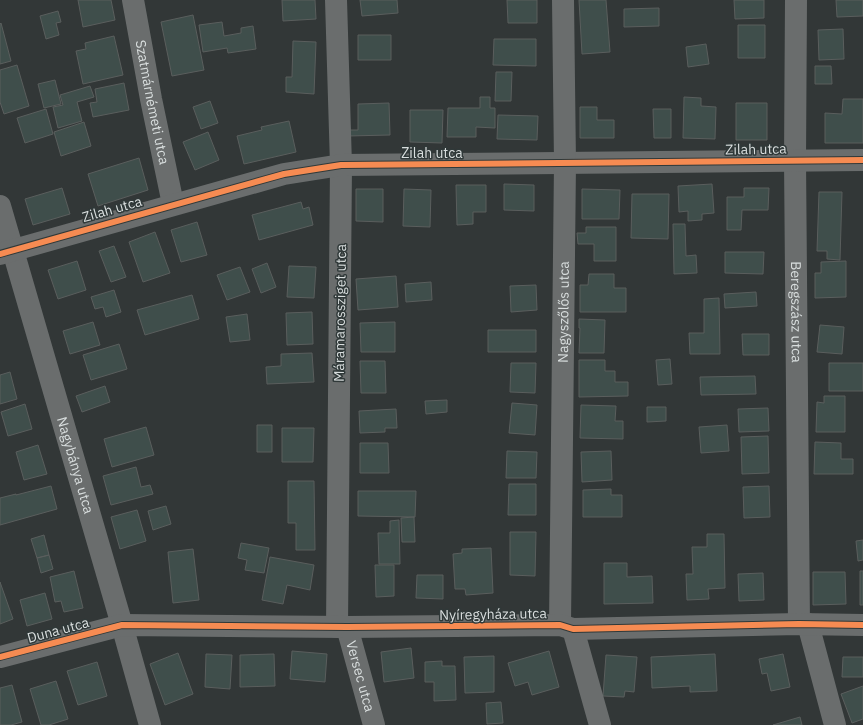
<svg xmlns="http://www.w3.org/2000/svg" width="863" height="725" viewBox="0 0 863 725" font-family="'IBM Plex Sans',sans-serif">
<rect width="100%" height="100%" fill="#323737"/>
<path fill="#3f4e4b" stroke="#5a5e5d" d="M78 0H111L115 20 83 27Z
M282 0H315L316 19 283 21Z
M360 0H397L398 13 362 16Z
M507 0H537V23H508Z
M579 0H606L610 52 582 54Z
M734 0H764V18L735 19Z
M836 0H863V16L837 17Z
M659 8V26L624 27V9Z
M58 11 61 22 56 23 59 35 46 39 40 16Z
M193 15 204 70 172 76 161 22Z
M222 22 224 36 241 33V28L253 26 256 49 228 53 227 48 203 52 199 25Z
M1 23 11 61 0 64V24Z
M738 25H765V58H738Z
M843 29 844 59 819 60 818 30Z
M358 35H391V60H358Z
M114 36 123 75 83 84 76 51 86 49 85 43Z
M494 39H536V66L493 65Z
M293 41 316 42 314 94 286 92V77H292Z
M706 44 709 64 688 67 686 47Z
M17 65 29 106 4 114 0 102V70Z
M815 66H831L832 84H815Z
M496 72H512L511 101H495Z
M55 80 61 104 44 108 38 84Z
M124 83 129 110 93 117 90 103 97 102 95 89Z
M90 86 94 97 77 102 82 121 58 128 53 107 63 105 60 95Z
M480 97H490V108H495V128L476 127V137H447L448 108H480Z
M684 97 701 98V106L716 107 715 139 683 138Z
M843 99H863V143H825V113L842 114Z
M210 101 218 123 201 129 193 107Z
M389 103 390 135 348 136V130H358V104Z
M736 103H767V140H736Z
M580 107H597V120H614V138H580Z
M46 109 53 134 25 143 17 118Z
M653 109H671V138H654Z
M410 110H443L442 143 410 142Z
M498 115 538 116 537 140 497 139Z
M289 121 296 152 244 164 237 136 262 130 261 127Z
M84 122 91 146 61 156 54 132Z
M208 132 219 160 195 170 183 142Z
M139 158 148 190 98 206 88 174Z
M504 184 534 185V211L504 210Z
M712 184 714 213 702 214V220L688 221V211L679 212 678 186Z
M456 185H486V212H473V224L457 225Z
M62 188 70 214 33 225 25 199Z
M744 188H769L768 210H742L741 230H727V197H744Z
M356 189H383V222L356 221Z
M404 189 431 190 430 227 403 226Z
M582 189 620 190 619 219H582Z
M819 192H842L840 260 827 259V251H817Z
M632 194H669L668 239 631 238Z
M301 202 303 209 309 207 313 225 259 240 252 215Z
M197 222 207 255 181 262 171 230Z
M673 224H685L686 256 696 255 697 273 674 274Z
M586 227H616V261H594V244H578L577 233H586Z
M155 232 170 273 143 282 129 242Z
M114 246 126 277 111 282 99 251Z
M725 252H764L763 274 725 273Z
M77 261 86 290 58 299 48 270Z
M846 261V297L815 298V273H821V262Z
M267 263 276 287 261 293 252 269Z
M289 266 316 267 314 298 287 297Z
M240 267 250 292 227 300 217 275Z
M589 274H614V288H626V312H580V285H588Z
M396 276 398 307 358 310 356 279Z
M431 282 432 300 406 302 405 284Z
M536 285 537 310 511 312 510 286Z
M114 290 121 312 106 317 103 307 95 309 91 297Z
M756 292 757 306 725 308 724 294Z
M192 295 199 319 145 335 137 310Z
M719 298 720 354H690L689 333H704V299Z
M312 312 313 344 287 345 286 313Z
M247 314 250 340 230 342 226 317Z
M579 319 605 320 604 353H579L580 328H579Z
M93 322 100 345 70 354 63 331Z
M395 322V352H361L360 323Z
M820 325 844 327 842 354 817 352Z
M488 330H536V352H488Z
M742 334H769V355H743Z
M119 344 127 369 91 380 83 355Z
M312 353 314 382 267 384 266 367 281 366V354Z
M670 359 672 384 658 385 656 360Z
M579 360H605V371H615V382H628V396L579 397Z
M360 361H385L386 393H361Z
M511 363H536L535 393 510 392Z
M829 363H863V391H829Z
M10 372 17 399 0 404V375Z
M755 376 756 394 701 395 700 377Z
M105 386 110 402 82 412 76 396Z
M824 396H845V432H816L817 402 824 403Z
M447 400V412L426 414 425 401Z
M512 403 537 405 535 435 509 433Z
M25 404 32 429 8 436 1 412Z
M581 405 616 406 615 421H623V439L580 438Z
M647 407H666V421L647 422Z
M768 408 769 431 739 432 738 409Z
M396 409 397 428H385V432L360 433 359 411Z
M257 425H272V452H257Z
M727 425 729 451 701 453 699 427Z
M146 427 154 455 112 467 104 439Z
M282 428H314L313 462H282Z
M768 436 769 473 742 474 741 437Z
M815 442 841 443V459H853V474H814Z
M360 443H388L389 473H360Z
M38 445 47 474 24 480 16 452Z
M507 451 537 452 536 478H506Z
M611 451 612 480 582 482 581 452Z
M136 467 141 487 150 485 153 494 111 505 103 476Z
M288 481H314L315 550H296V523H288Z
M509 484H536V515H508Z
M51 486 57 509 0 525V498L16 494V495Z
M769 486 770 517 744 518 743 487Z
M611 489V495H622V517H583V490Z
M358 491H416L415 517 358 516Z
M166 506 171 524 153 530 148 511Z
M137 510 146 541 120 549 111 517Z
M414 517 415 542H402L401 518Z
M399 520 400 564H379L378 533H390V521Z
M510 532H536L535 576 510 575Z
M707 534H724L725 588 708 589 709 599 687 600 686 574H693L692 547H707Z
M44 535 49 555 37 558 31 539Z
M863 540V560L858 561 856 541Z
M241 543 269 548 264 573 245 570 247 560 238 558Z
M491 548 493 593 466 595 465 589H455L453 554 462 553V549Z
M193 549 199 600 173 603 168 552Z
M49 555 53 569 41 573 37 558Z
M270 557 314 565 310 590 287 585 283 604 262 600Z
M604 563H627V577L652 576 653 603 604 604Z
M375 565H394V596L376 597Z
M74 571 83 608 64 612 61 601 55 602 50 577Z
M860 571H863V605H860Z
M813 572H845L846 604 813 605Z
M763 573 764 600 739 601 738 574Z
M417 575H443V599L416 598Z
M0 582 13 619 0 624Z
M45 593 52 619 27 626 20 600Z
M411 648 414 678 384 682 381 652Z
M292 651 327 654 325 682 290 679Z
M549 651 559 687 532 695 528 682 515 686 508 663Z
M178 653 193 694 165 705 150 664Z
M206 654 232 655 230 689 205 687Z
M274 654 275 686 240 687V655Z
M715 654 717 691 690 692V686L652 688 651 657Z
M783 654 790 687 771 691 767 673 762 674 759 659Z
M606 655 637 657 634 692 625 691 624 697 603 696Z
M494 656V692L465 693 464 657Z
M843 657H863V677H842Z
M442 661V666H455L456 700 434 701V682H425V662Z
M97 662 107 696 78 705 67 671Z
M56 681 68 719 49 725H41L30 689Z
M12 685 22 722 11 725H0V688Z
M863 686V719L852 723 841 694Z
M501 702 503 723 487 724 486 703Z
M800 717 802 725H773Z"/>
<g fill="none" stroke-linecap="round" stroke-linejoin="round">
<g stroke="#6a6d6d" stroke-width="22">
<path id="s1" d="M133 0 151 99 173 204"/>
<path d="M336 0 341 165 337 627"/>
<path id="s2" d="M796 0 795 160 799 624"/>
<path id="s3" d="M0 206 122 625 150 725"/>
<path d="M0 254 284 174 341 165 863 160"/>
<path d="M808 624 835 725"/>
<path id="s4" d="M560 625 565 163 563 0"/>
<path id="s5" d="M347 627 374 725"/>
<path d="M573 629 600 725"/>
<path d="M0 657 122 625 347 627 560 625 573 629 799 624 863 625"/>
</g>
<g stroke="#303939" stroke-width="8">
<path id="cycleway" d="M0 254 284 174 341 165 863 160
M0 657 122 625 347 627 560 625 573 629 799 624 863 625"/>
</g>
<use href="#cycleway" stroke="#f68b52" stroke-width="6"/>
</g>
<g text-anchor="middle" stroke-width="3" stroke-linejoin="round" paint-order="stroke">
<g font-size="14" fill="#d9dede" stroke="#303939">
<text dy="5" stroke="none"><textPath href="#s1" startOffset="104">Szatmárnémeti utca</textPath></text>
<text transform="translate(756 149) rotate(-1)" y="5">Zilah utca</text>
<text x="432" y="158">Zilah utca</text>
<text transform="translate(112 209) rotate(-16)" y="5">Zilah utca</text>
<text dy="5" stroke="none"><textPath href="#s4" startOffset="313">Nagyszőlős utca</textPath></text>
<text dy="5" stroke="none"><textPath href="#s2" startOffset="312">Beregszász utca</textPath></text>
<text transform="translate(340 313) rotate(-89)" y="5">Máramarossziget utca</text>
<text dy="5" stroke="none"><textPath href="#s3" startOffset="270">Nagybánya utca</textPath></text>
<text transform="translate(493 614) rotate(-1)" y="5">Nyíregyháza utca</text>
<text transform="translate(58 630) rotate(-15)" y="5">Duna utca</text>
<text dy="5" stroke="none"><textPath href="#s5" startOffset="51">Versec utca</textPath></text>
</g>
</g>
</svg>
